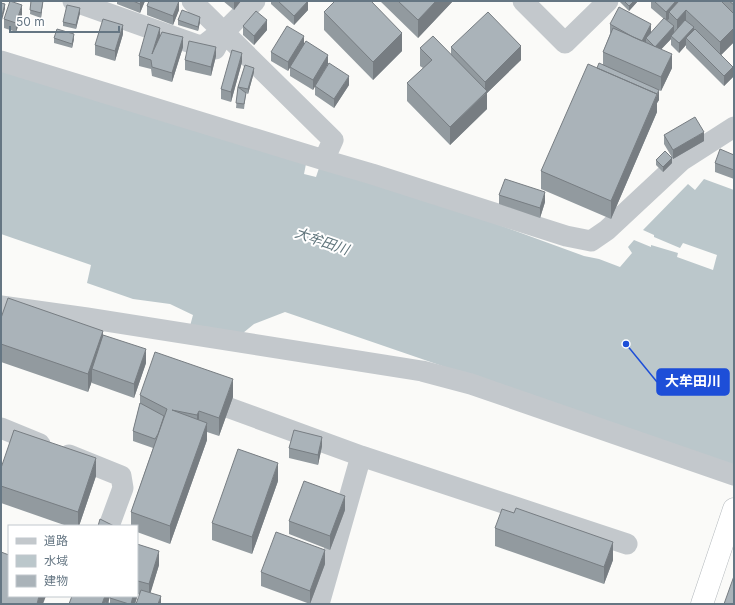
<svg xmlns="http://www.w3.org/2000/svg" width="735" height="605" viewBox="0 0 735 605" font-family="Inter,'Noto Sans JP',sans-serif">
<rect width="100%" height="100%" fill="#fafaf8"/>
<path fill="#bbc7cb" d="M1 69 306 164 304 174 316 177 319 168 461 211 584 256 599 259 620 267 632 253 628 247 634 240 651 247V245L678 253 677 257 713 270 717 255 683 243 680 248 654 237V235L643 230 688 184 695 190 704 179 734 190V464H728L285 312 254 324 243 333 190 326 193 315 170 304 133 299 87 283 91 265 1 234Z"/>
<g fill="none" stroke-linecap="round" stroke-linejoin="round">
<g stroke="#b4b9bd" stroke-width="23">
<path id="highway" d="M702 604 734 509"/>
</g>
<path stroke="#c3c8cc" stroke-width="21" d="M73 1 197 45H204L213 38 215 49 224 32 255 1
M192 1 333 140 324 160
M523 1 565 43 608 1
M1 61 324 160 372 174 566 236 591 241 607 230 681 161 734 127
M1 306 87 318 422 371 471 384 734 475
M202 398 361 456 627 544
M1 428 40 444
M69 455 121 476 123 488 109 526
M319 604 361 456"/>
<use href="#highway" stroke="#fff" stroke-width="22"/>
</g>
<path fill="#929a9f" d="M31 1H43L41 18 30 14Z
M117 1H145L140 13 117 4Z
M223 1H241L234 10Z
M271 1H308V10L294 25 271 4Z
M380 1H453L418 38Z
M619 1H638L629 11Z
M651 1H678V2L679 1H734V42L721 55 733 77 724 86 686 48V45L679 53 671 45V39L661 49 672 68 661 91 633 79 659 100 657 103V112L611 219 541 189V171L597 68 603 65V52L610 34V24L651 33 664 19 651 8Z
M147 6 179 10 173 25 147 15Z
M324 12 402 51 373 80 324 30Z
M80 13 76 29 63 26V22Z
M22 15 16 32 4 28V19Z
M178 20 200 22 198 31 178 25Z
M243 26 267 30 254 45 243 35Z
M123 34 115 61 95 55V45Z
M160 36 183 47 172 82 152 76 151 69 139 66V56Z
M54 38 74 39 72 48 54 43Z
M304 45 328 64 318 81 349 85 334 108 315 95V86L313 90 290 76V67L288 71 271 61V52Z
M451 47 521 60 487 93V109L450 145 407 101V83L423 68 420 66V48L451 55Z
M216 56 211 76 185 70V60Z
M242 62 231 102 221 99V89Z
M254 72 248 94 246 93 244 109 236 108 238 87Z
M664 135 704 141 673 159 664 144Z
M734 155V179L715 172V163Z
M656 160 672 163 663 172 656 165Z
M499 195 545 202 540 218 499 204Z
M1 318 103 335 146 363 134 398 92 383V381L88 392 1 362Z
M140 395 233 397 219 436 207 432V440L170 544 137 532V526H131V512L153 448 133 441V431L140 403Z
M322 446 318 465 289 458V448Z
M1 468 96 476 79 526H67L1 503Z
M278 481 252 554 212 540V523Z
M345 510 330 550 289 534V521Z
M495 528 613 560 604 584 495 546Z
M137 544 159 565 150 593 161 604 138 594 135 604H69L110 596 108 603 110 604V598Z
M325 564 310 604 261 586V572Z"/>
<path fill="#777d82" d="M43 1 41 18V13Z
M141 1H145L140 13V4Z
M179 1V10L173 25V16Z
M234 1H241L234 10Z
M308 1V10L294 25V16Z
M436 1H453L418 38V20Z
M634 1H638L629 11V6Z
M676 1H678V8L669 12V19L666 21V12Z
M5 4V9L1 24V19Z
M22 5V15L16 32V23Z
M80 8V13L76 29V25Z
M686 10V24L677 34V20Z
M200 17V22L198 31V27Z
M267 20V30L254 45V36Z
M651 24V34L646 38V42L641 51V42Z
M123 25V34L115 61V51Z
M674 26V36H671V39L655 56V47Z
M694 27V37L686 38V45L679 53V43Z
M160 28V37L152 54Z
M734 28V42L720 56V42Z
M402 33V51L373 80V62Z
M74 34V39L72 48V44Z
M304 36V45L288 71V62Z
M183 37V47L172 82V73Z
M521 46V60L487 93V109L450 145V127L485 94V82Z
M216 47V56L211 76V67Z
M242 53V62L231 102V92Z
M672 54V68L661 91V77Z
M328 55V64L313 90V80Z
M733 67V77L724 86V76Z
M254 68V72L248 94V89Z
M349 76V85L334 108V99Z
M659 90V100L657 103V112L611 219V201Z
M704 132V141L673 159V150Z
M672 158V163L663 172V167Z
M545 192V202L540 218V208Z
M103 331V349L92 369V381L88 392V374Z
M146 349V363L134 398V384Z
M233 379V397L219 436V418Z
M199 411V429L197 433V415Z
M207 423V440L170 544V526Z
M322 437V446L318 465V455Z
M96 458V476L79 526H78V512Z
M278 463V481L252 554V537Z
M345 496V510L330 550V536Z
M613 542V560L604 584V567Z
M325 550V564L310 604V591Z
M159 551V565L149 598V584Z
M138 581V594L135 604H131L133 596H137V584Z
M39 596H46L43 604H37Z
M105 596H110L108 604H102Z
M161 596V604H158Z"/>
<path fill="#aab3b9" stroke="#777d82" d="M10 1 22 5 16 23 4 19Z
M31 1H43L41 13 30 10Z
M133 1H141L140 4Z
M149 1H179L173 16 147 6Z
M278 1H308L294 16Z
M335 1H371L402 33 373 62 324 12Z
M398 1H436L418 20Z
M624 1H634L629 6Z
M654 1H676L666 12Z
M679 1H721L734 14V28L720 42 686 10 677 20 669 12Z
M729 1H734V5Z
M1 3 5 4 1 19Z
M67 5 80 8 76 25 63 22Z
M619 7 651 24 642 41 633 37 610 24Z
M182 10 200 17 198 27 178 20Z
M256 11 267 20 254 36 243 26Z
M488 12 521 46 485 82 451 47Z
M664 18 674 26 655 47 646 38Z
M103 19 123 25 115 51 95 45Z
M685 20 694 27 679 43 671 36Z
M148 24 160 28 152 54 162 32 183 37 172 73 152 67 151 60 139 56Z
M287 26 304 36 288 62 271 52Z
M613 28 672 54 661 77 603 52Z
M57 29 74 34 72 44 54 38Z
M695 29 733 67 724 76 686 38Z
M433 36 487 91 450 127 407 83 432 60 420 48Z
M189 41 216 47 211 67 185 60Z
M306 41 328 55 313 80 290 67Z
M232 50 242 53 231 92 221 89Z
M329 63 349 76 334 99 315 86Z
M599 63 659 90 657 94 597 68Z
M588 64 657 94 611 201 541 171Z
M245 65 254 68 248 89 238 87Z
M238 87 246 93 244 104 236 103Z
M695 117 704 132 673 150 664 135Z
M720 149 734 155V170L715 163Z
M665 151 672 158 663 167 656 160Z
M505 179 545 192 540 208 499 195Z
M8 298 103 331 88 374 1 344V318Z
M103 335 146 349 134 384 92 369Z
M155 352 233 379 219 418 199 411 197 415 172 410 207 423 170 526 131 512 167 409 140 395Z
M140 403 164 416 158 434 155 439 133 431Z
M14 430 96 458 78 512 1 486V468Z
M294 430 322 437 318 455 289 448Z
M238 449 278 463 252 537 212 523Z
M304 481 345 496 330 536 289 521Z
M516 508 613 542 604 567 495 528 502 509 514 513Z
M100 519 114 526H98Z
M276 532 325 550 310 591 261 572Z
M137 544 159 551 149 584 138 581 137 584Z
M1 552 9 555V596H39L37 604H1Z
M734 576V604H724Z
M141 590 161 596 158 604H136Z
M72 596H105L102 604H69Z
M111 596H133L131 604H129L110 598Z
M105 602 112 604H104Z"/>
<g text-anchor="middle" stroke-width="4" stroke-linejoin="round" paint-order="stroke">
<g font-size="14" font-style="italic" fill="#60757c" stroke="#fff">
<text transform="translate(322 241) rotate(19)" y="5">大牟田川</text>
</g>
</g>
<path fill="none" stroke="#1d4ed8" stroke-width="1.5" d="M626 344L657 382"/>
<circle fill="#1d4ed8" stroke="#fff" stroke-width="1.5" cx="626" cy="344" r="4"/>
<rect fill="#1d4ed8" stroke="#1d4ed8" stroke-width="1.5" x="657" y="369" width="72" height="26" rx="4"/>
<g font-size="14" text-anchor="middle" font-weight="bold" fill="#fff">
<text x="693" y="386">大牟田川</text>
</g>
<rect width="735" height="605" fill="none" stroke="#657683" stroke-width="4"/>
<rect x="8" y="525" width="130" height="72" fill="#ffffff" stroke="#c1c8cd"/>
<rect x="16" y="538" width="20" height="6" fill="#c3c8cc" stroke="#c1c8cd"/>
<text x="44" y="545" font-size="12" fill="#657683">道路</text>
<rect x="16" y="555" width="20" height="12" fill="#bbc7cb" stroke="#c1c8cd"/>
<text x="44" y="565" font-size="12" fill="#657683">水域</text>
<rect x="16" y="575" width="20" height="12" fill="#aab3b9" stroke="#c1c8cd"/>
<text x="44" y="585" font-size="12" fill="#657683">建物</text>
<path d="M10 26v6h109v-6" fill="none" stroke="#657683" stroke-width="2"/>
<text x="16" y="26" font-size="12" fill="#657683" stroke="#ffffff" stroke-width="3" paint-order="stroke">50 m</text>
</svg>
